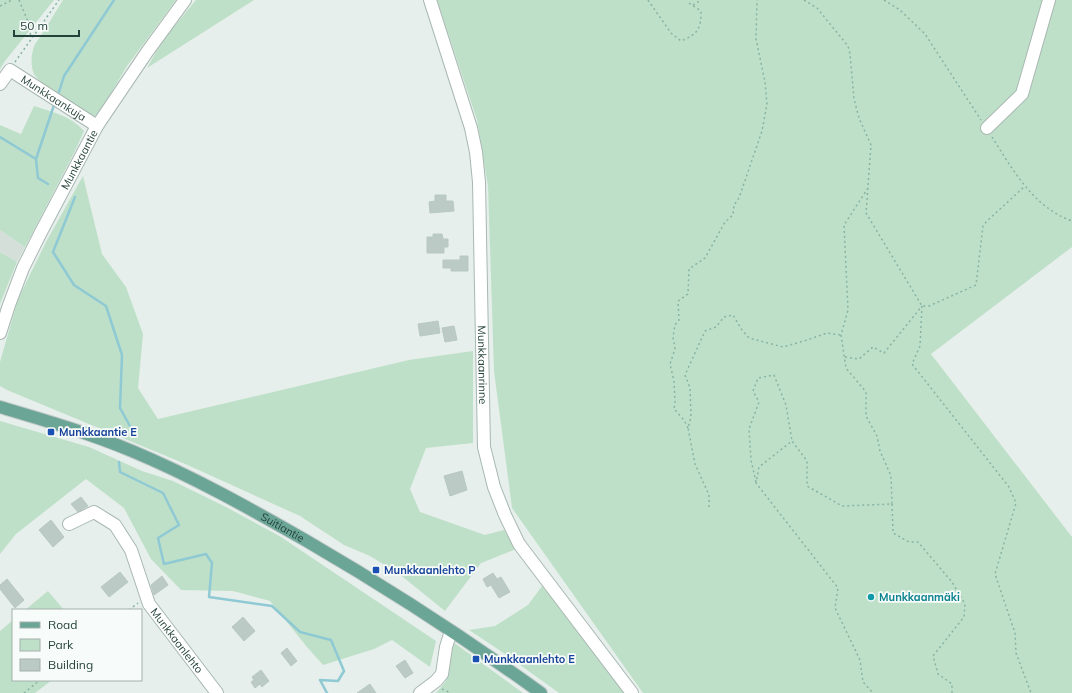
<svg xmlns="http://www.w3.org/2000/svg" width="1072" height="693" viewBox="0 0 1072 693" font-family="Mulish,sans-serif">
<rect width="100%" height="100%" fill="#e6efeb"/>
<path fill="#d4dfda" d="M0 230 25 247 17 262 0 252Z"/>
<path fill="#bfe0c8" d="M0 0H54L5 61 0 69Z
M63 0H176L127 66 101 110 97 115 93 116C81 111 40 85 34 74 31 67 31 57 33 50 34 44 39 39 42 34 49 23 56 11 63 0Z
M196 0H254L147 68 163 40Z
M437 0H1072V247L931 354 1072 537V693H643L512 508 494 371 488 186 477 120Z
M34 106C52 112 71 116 84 131L75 151 25 247 0 230V125L21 134Z
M83 176 102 254 126 287 143 334 138 388 158 419 409 360 473 351V443L426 448 410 489 420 512 485 535 504 530 516 549 481 563 445 611 398 573 370 556 344 545 300 516 183 463 7 390 0 386V362L18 299 46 242Z
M0 252 17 262 0 304Z
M0 421 89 447 142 471 173 481 226 507 281 537 436 641 430 667 392 640 374 649 323 665 307 647 270 601 233 591 181 590 151 559 124 508 86 479 16 534 0 554Z
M542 586 626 693H559L502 652 469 630 495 626 528 605Z
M48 591 64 610H25Z
M13 620V680H52L35 693H0V631Z
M453 642 523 693H436L446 681Z"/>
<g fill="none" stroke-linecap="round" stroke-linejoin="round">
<path stroke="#8ec9d4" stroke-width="2.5" d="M59 92 64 76 114 0
M0 137 36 159
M48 184 38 178 36 159 54 105
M75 197 53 252 74 285 106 306 122 355 120 408 131 428
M119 462 120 472 163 493 179 525 158 538 164 564 206 554 212 563 209 597 272 606 300 632 331 640 344 671 338 681 320 680 327 693"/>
</g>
<path fill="#bbcac4" stroke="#b8c9c2" d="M435 195H446V201H453L454 211 430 213 429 202 435 201Z
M433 234H442L443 239H448V247H444V253H427V237H433Z
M460 256H468V271H451V268H443V260H460Z
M438 321 440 333 420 336 418 324Z
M454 326 457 340 445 342 442 328Z
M462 471 467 490 450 496 444 476Z
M81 497 88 506 78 512 71 504Z
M51 520 64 537 53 547 39 530Z
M120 572 128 582 109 597 101 587Z
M493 573 497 579 501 577 510 592 499 598 491 585 487 587 483 579Z
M162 576 168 585 154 595 151 585Z
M7 579 24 600 15 608 0 589V585Z
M243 617 255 631 244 641 232 627Z
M287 648 297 661 291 666 281 653Z
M405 660 413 673 405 678 396 666Z
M261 670 269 681 262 687 260 684 255 688 251 682 254 680 252 677Z
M370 684 376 693H357Z"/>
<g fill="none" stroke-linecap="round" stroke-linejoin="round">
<g stroke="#a8b8b2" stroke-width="14">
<g id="minor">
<path id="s1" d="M430 0 471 128 476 152 479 182 484 447 494 487 505 515 519 544 632 693"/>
<path id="s2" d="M0 84 10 70 97 126"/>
<path d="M987 128 1022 94 1049 0"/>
<path id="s3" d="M0 333 9 305 23 268 40 234 97 126 147 52 185 0"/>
<path id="s4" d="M69 524 94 512 115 525 131 550 149 604 217 693"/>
<path d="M420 693 436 681 442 674 446 647 451 631"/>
</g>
</g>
<g stroke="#c2cac8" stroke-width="14">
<g id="major">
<path id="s5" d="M0 407C44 420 89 433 132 451 192 476 249 508 305 540 386 587 465 638 541 693"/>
</g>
</g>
<path stroke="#86b3a5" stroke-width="1.5" stroke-dasharray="2 3" stroke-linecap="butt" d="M19 0 29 24 31 38
M648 0 671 33 681 41C698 34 701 29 701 11L689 3V0
M804 0 817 8 848 46 850 54 854 99 859 118 871 145 866 213 922 306H929L976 285 983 226 987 221 1025 186
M884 0 900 10 925 34 981 120
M693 5 701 0
M0 6 12 0
M15 62 59 0
M992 137C1013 170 1033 207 1072 221
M868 188 844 225 848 310 841 335 846 368 866 392V416L877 436 880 451 891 476 892 504 842 506 807 486V461L792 441 759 467 756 483 838 588 835 608 860 660 863 682 873 693
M922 306 920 346 912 364 1009 487 1016 503 995 574 1015 633 1016 653 1031 693
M845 357 859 359 873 347 884 353 922 306
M688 428 684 420 674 409 675 402 674 381 670 364 675 349 673 337 675 325 679 320 678 301 688 294 689 269 705 258 725 222 733 215 734 205 739 198 762 131 767 104 765 82 756 39 757 0
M756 482 751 460 749 429 759 402 753 391 758 378 774 375 786 405 792 441
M892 504 893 533 909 542H918L952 582 965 604 964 617 933 656 938 674 952 684V693
M709 507V495L695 464 688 428 691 417 690 388 685 375 705 331 716 327 724 317 733 315 742 330 749 338 783 347 807 340 827 333 841 335
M129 610 138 603
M442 689 451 693
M24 693 40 680"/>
<use href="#minor" stroke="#fff" stroke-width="12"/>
<use href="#major" stroke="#6aa596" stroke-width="12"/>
</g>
<g fill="#1a4fb4" stroke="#f7fbf9" stroke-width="1.5">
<rect x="47" y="428" width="8" height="8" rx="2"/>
<rect x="372" y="566" width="8" height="8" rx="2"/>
<rect x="472" y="655" width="8" height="8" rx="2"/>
</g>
<circle fill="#0f9aa8" stroke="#f7fbf9" stroke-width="1.5" cx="871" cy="597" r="4"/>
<g text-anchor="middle" stroke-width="3.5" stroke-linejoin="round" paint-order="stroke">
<g font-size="11" fill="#24423a" stroke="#f7fbf9">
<text dy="4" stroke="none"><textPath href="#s2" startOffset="69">Munkkaankuja</textPath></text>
<text dy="4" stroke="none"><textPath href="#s3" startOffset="191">Munkkaantie</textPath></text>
<text dy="4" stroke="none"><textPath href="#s1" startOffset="372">Munkkaanrinne</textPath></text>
<text dy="4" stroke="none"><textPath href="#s5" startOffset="308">Suitiantie</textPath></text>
<text dy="4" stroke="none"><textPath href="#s4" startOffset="185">Munkkaanlehto</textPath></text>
</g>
<g font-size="11" font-weight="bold" fill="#164399" stroke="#f7fbf9" text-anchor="start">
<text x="59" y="436">Munkkaantie E</text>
<text x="384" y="574">Munkkaanlehto P</text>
<text x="484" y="663">Munkkaanlehto E</text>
</g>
<g font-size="11" font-weight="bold" fill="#0d838f" stroke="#f7fbf9" text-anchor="start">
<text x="879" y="601">Munkkaanmäki</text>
</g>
</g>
<rect x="12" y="609" width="130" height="72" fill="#f7fbf9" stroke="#a3b1ad"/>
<rect x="20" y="622" width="20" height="6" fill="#6aa596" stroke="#a3b1ad"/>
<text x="48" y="629" font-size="12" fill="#24423a">Road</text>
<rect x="20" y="639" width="20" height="12" fill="#bfe0c8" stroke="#a3b1ad"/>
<text x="48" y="649" font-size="12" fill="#24423a">Park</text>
<rect x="20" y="659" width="20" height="12" fill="#bbcac4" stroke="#a3b1ad"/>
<text x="48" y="669" font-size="12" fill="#24423a">Building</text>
<path d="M14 30v6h65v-6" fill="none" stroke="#24423a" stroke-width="2"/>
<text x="20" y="30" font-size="12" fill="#24423a" stroke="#f7fbf9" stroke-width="3" paint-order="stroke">50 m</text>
</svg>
